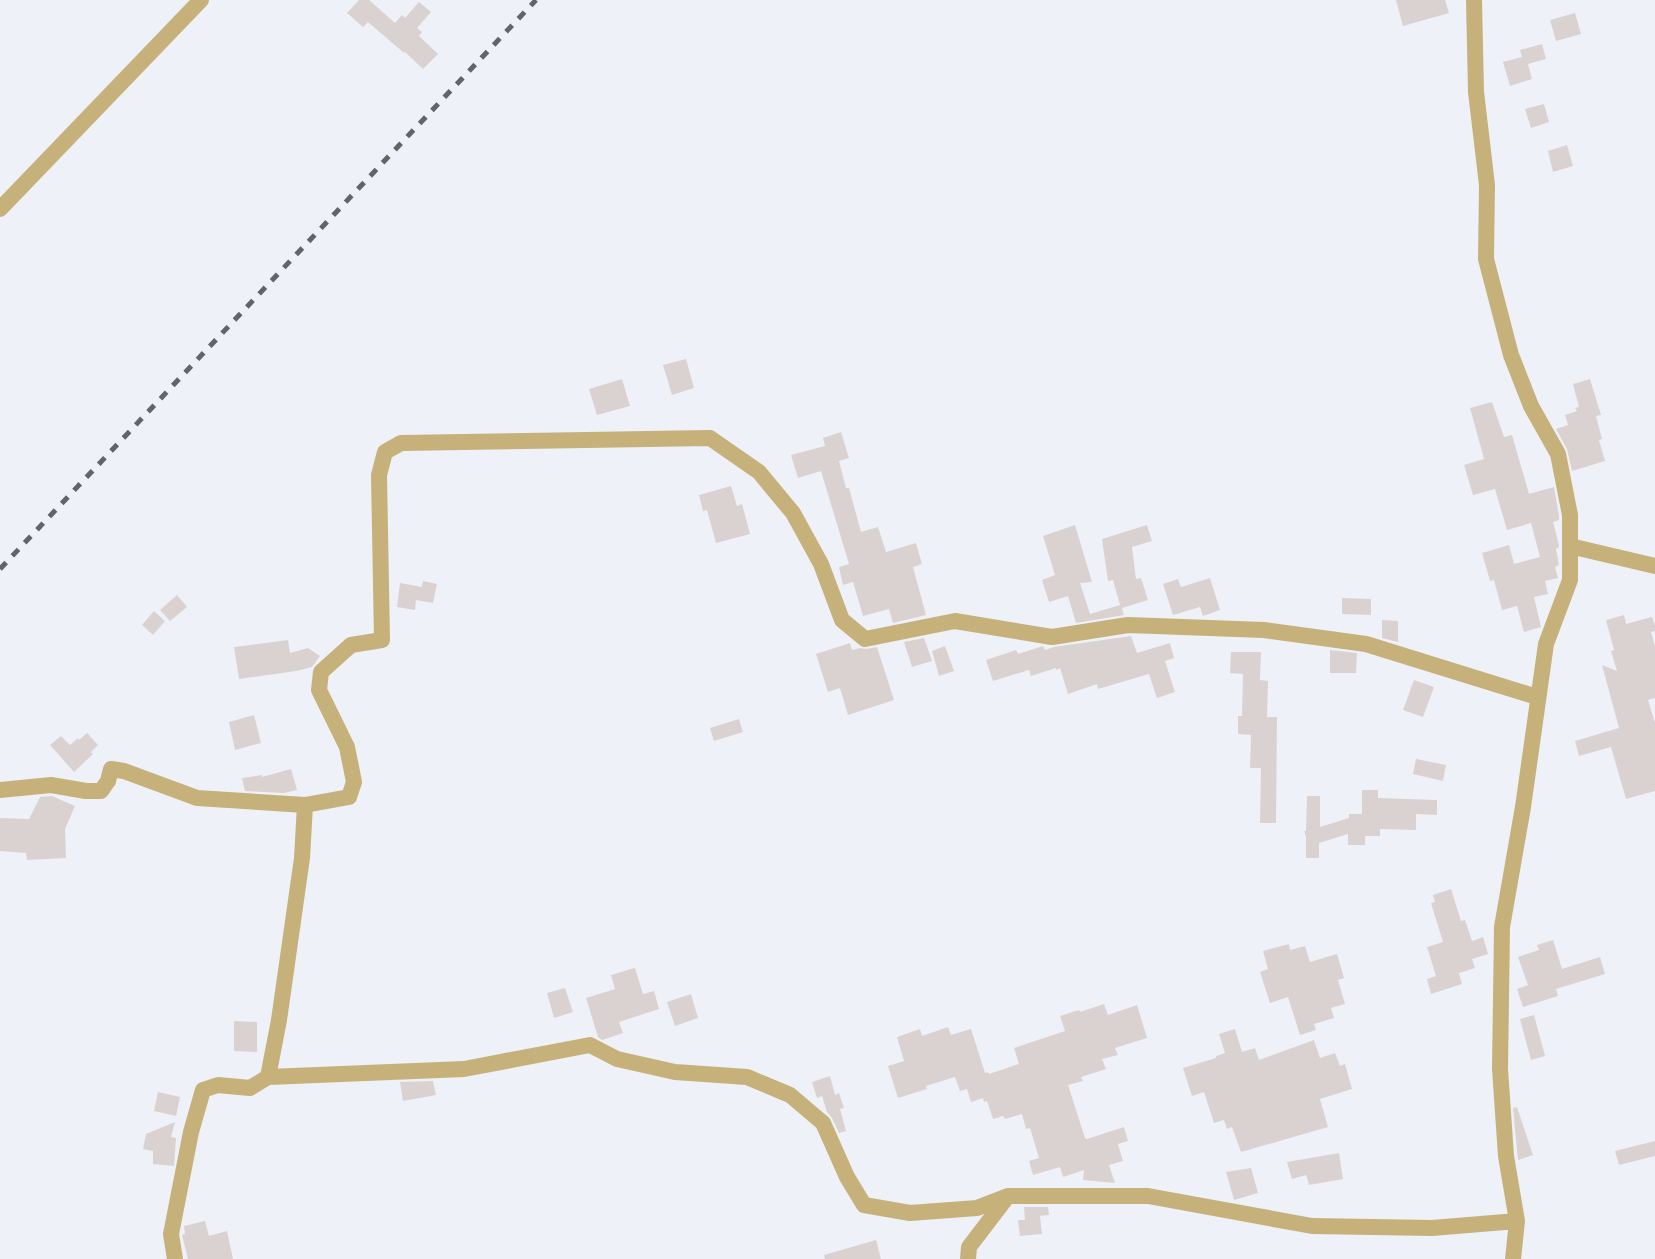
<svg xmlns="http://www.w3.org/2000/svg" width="1655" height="1259" viewBox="0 0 1655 1259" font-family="'Titillium Web',sans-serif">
<rect width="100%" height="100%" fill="#eff1f8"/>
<path fill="#dad2d1" d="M359 0H369L395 23 402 15 405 18 419 2 431 12 417 28 422 32 419 36 438 54 423 69 405 52 404 53 368 22 363 27 347 13Z
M1396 0H1445L1449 13 1403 26Z
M1575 13 1581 34 1556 41 1550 20Z
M1542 44 1546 59 1528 64 1532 79 1510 86 1503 62 1522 57 1520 50Z
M1544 104 1549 122 1531 128 1525 109Z
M1567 145 1573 166 1553 172 1548 151Z
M686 359 694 388 672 395 663 365Z
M622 379 630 406 597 415 589 389Z
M1590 379 1601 415 1596 416 1602 439 1599 440 1605 461 1572 471 1567 449 1556 429 1568 425 1565 415 1577 411 1575 408 1579 407 1573 384Z
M1492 402 1504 437 1512 435 1529 494 1554 487 1559 516V520L1553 522 1559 545V547L1556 549 1559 565 1555 567 1558 578 1545 581 1548 594 1534 597 1541 627 1524 632 1517 606 1502 610 1494 580 1490 581 1482 553 1509 545 1514 564 1540 557 1531 523 1507 530 1495 489 1473 495 1464 465 1484 459 1470 408Z
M841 432 849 458 839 461 846 488H849L861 532 878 527 886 552 916 543 922 564 913 567 926 615 893 623 889 609 863 616 853 582 843 585 839 567 849 564 821 471 798 478 791 455 825 446 823 438Z
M731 486 737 506 742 504 750 534 716 543 707 510 703 511 699 495Z
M1075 525 1092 582 1080 583 1090 614 1120 605 1113 580 1108 581 1102 539 1147 525 1152 541 1132 547 1136 579 1141 578 1148 600 1122 608 1124 615 1076 623 1068 596 1049 602 1042 580 1055 575 1043 536Z
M1210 578 1220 610 1203 616 1200 607 1173 615 1163 584 1178 579 1181 587Z
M423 581 437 584 433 603 416 600 415 610 397 607 400 583 422 587Z
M177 595 187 607 170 621 160 610Z
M1342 598 1371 599V615L1342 614Z
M154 611 165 621 153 635 142 625Z
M1624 615 1626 624 1652 617 1655 626V631L1651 632 1655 647V698L1648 700 1655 723V791L1626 799 1611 747 1579 756 1575 741 1619 728 1602 665 1617 671 1611 651 1614 650 1606 620Z
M1382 620 1398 621V642L1382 638Z
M1131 636 1137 653 1170 643 1174 658 1165 661 1175 692 1157 698 1149 674 1098 689 1097 684 1068 694 1060 668 1056 670V668L1031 676 1029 670 993 681 986 660 1016 650 1018 654 1043 646 1045 650 1054 647Z
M924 638 932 661 912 667 904 642Z
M288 640 290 653 308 648 320 656 312 667 296 671 239 679 234 647Z
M850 643 852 650 860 648 866 649 877 647 894 700 848 715 840 688 828 692 816 654Z
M945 646 954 671 939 676 932 651Z
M1330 650 1357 653 1356 673H1330Z
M1231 652H1261L1260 680 1268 681 1267 717H1277L1276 823H1260L1261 768H1250L1251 735 1238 734V716H1242L1243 674 1230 673Z
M1414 680 1434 687 1423 717 1403 710Z
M254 715 261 743 235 750 229 722Z
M739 719 743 732 714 741 710 728Z
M87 733 98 745 91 752 93 754 74 772 50 745 61 736 70 745 78 738 79 740Z
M1416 759 1446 765 1443 781 1413 774Z
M291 769 297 790 284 793 245 791 242 778 262 775V777Z
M1362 790H1378V798L1437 800V815L1416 814V830L1380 829V836H1365V845H1348V834L1319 843V858H1306V836L1304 831H1306L1307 796H1320V827L1349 818V814H1362Z
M52 796 75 806 65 829 66 858 27 860 26 853 0 851V818L29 819 40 797Z
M1451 889 1461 921 1465 920 1472 941 1483 937 1488 954 1472 959 1475 968 1459 973 1462 984 1431 994 1427 979 1436 976 1427 947 1443 942 1431 903 1435 902 1433 895Z
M1553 940 1562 969 1600 957 1605 974 1556 989 1558 996 1523 1007 1517 989 1528 985 1518 957 1539 950 1537 945Z
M1289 944 1290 950 1305 946 1310 962 1337 954 1344 978 1338 980 1345 1004 1331 1008 1334 1018 1314 1024 1316 1030 1300 1035 1288 997 1270 1003 1260 972 1268 969 1263 951Z
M635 968 643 994 654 991 659 1009 619 1022 623 1033 602 1040 598 1037 586 998 615 989 611 975Z
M565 988 573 1012 554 1018 547 993Z
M691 994 698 1018 675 1026 667 1002Z
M1104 1004 1108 1015 1137 1005 1147 1038 1115 1048 1118 1055 1102 1059 1106 1069 1081 1077 1083 1081 1068 1085 1085 1138 1087 1139 1124 1127 1128 1141 1118 1144 1123 1161 1109 1165 1115 1183 1083 1180 1084 1170 1063 1177 1060 1167 1033 1175 1029 1161 1039 1158 1030 1128 1026 1129 1022 1114 1005 1119 1003 1116 993 1119 987 1101 984 1102 983 1098 971 1102 967 1089 960 1091 955 1077 926 1086 927 1089 898 1098 888 1066 904 1061 897 1037 920 1029 922 1036 948 1027 951 1035 971 1029 985 1073 988 1072 989 1074 1019 1064 1014 1048 1065 1031 1060 1016 1079 1010 1080 1012Z
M1534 1015 1545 1056 1531 1060 1520 1019Z
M234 1021 257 1022V1052L234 1051Z
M1235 1029 1242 1052 1255 1048 1259 1060 1314 1040 1320 1058 1335 1053 1340 1066 1345 1064 1352 1089 1320 1099 1328 1127 1241 1152 1232 1127 1227 1129 1224 1120 1214 1123 1204 1092 1192 1096 1183 1068 1216 1058V1056L1225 1053 1219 1034Z
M830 1076 835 1095 839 1093 844 1108 840 1109 846 1131 839 1133 832 1118 827 1112 822 1096 817 1098 812 1082Z
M433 1081 436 1095 403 1101 400 1082Z
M158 1092 180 1097 176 1116 154 1111Z
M1517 1107 1533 1155 1518 1160 1513 1108Z
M175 1122 171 1137 176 1138 174 1166 153 1164V1151L143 1149 146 1134Z
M1655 1141V1156L1619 1165 1615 1151Z
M1339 1153 1343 1179 1309 1185 1306 1175 1292 1179 1287 1162Z
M1251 1168 1258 1193 1234 1200 1226 1172Z
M1024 1207H1048L1049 1215 1040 1216 1042 1234 1020 1236 1018 1220H1025Z
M205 1221 209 1236 227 1231 233 1259H188L182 1235 185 1234 184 1226Z
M876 1240 881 1259H825L824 1255Z"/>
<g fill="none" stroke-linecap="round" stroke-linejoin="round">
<path stroke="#c6b17b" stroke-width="16" d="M1474 0 1476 92 1487 185 1486 259 1511 355 1531 406 1558 454 1570 515V580L1546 644 1523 807 1502 927 1500 1069 1506 1156 1517 1221 1513 1259
M0 209 201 0
M1570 546 1655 566
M0 790 51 785 86 791H101L108 781 111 769 124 771 197 798 305 805
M268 1077 464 1069 590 1045 617 1059 675 1072 747 1077 790 1095 823 1123 847 1177 864 1205 910 1213 977 1208 1008 1196
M175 1259 171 1234 191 1132 203 1090 218 1085 250 1088 268 1077 279 1020 302 858 305 805 349 797 354 782 347 747 319 690 321 672 351 645 382 640 379 475 385 452 401 443 710 438 759 472 793 513 821 564 842 620 865 639 955 621 1052 637 1128 625 1264 630 1366 644 1537 697
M968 1259 969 1247 1008 1196H1148L1312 1226 1432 1228 1517 1221"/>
<path stroke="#636468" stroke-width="5" stroke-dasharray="9 9" stroke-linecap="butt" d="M0 569 536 0"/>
</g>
</svg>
